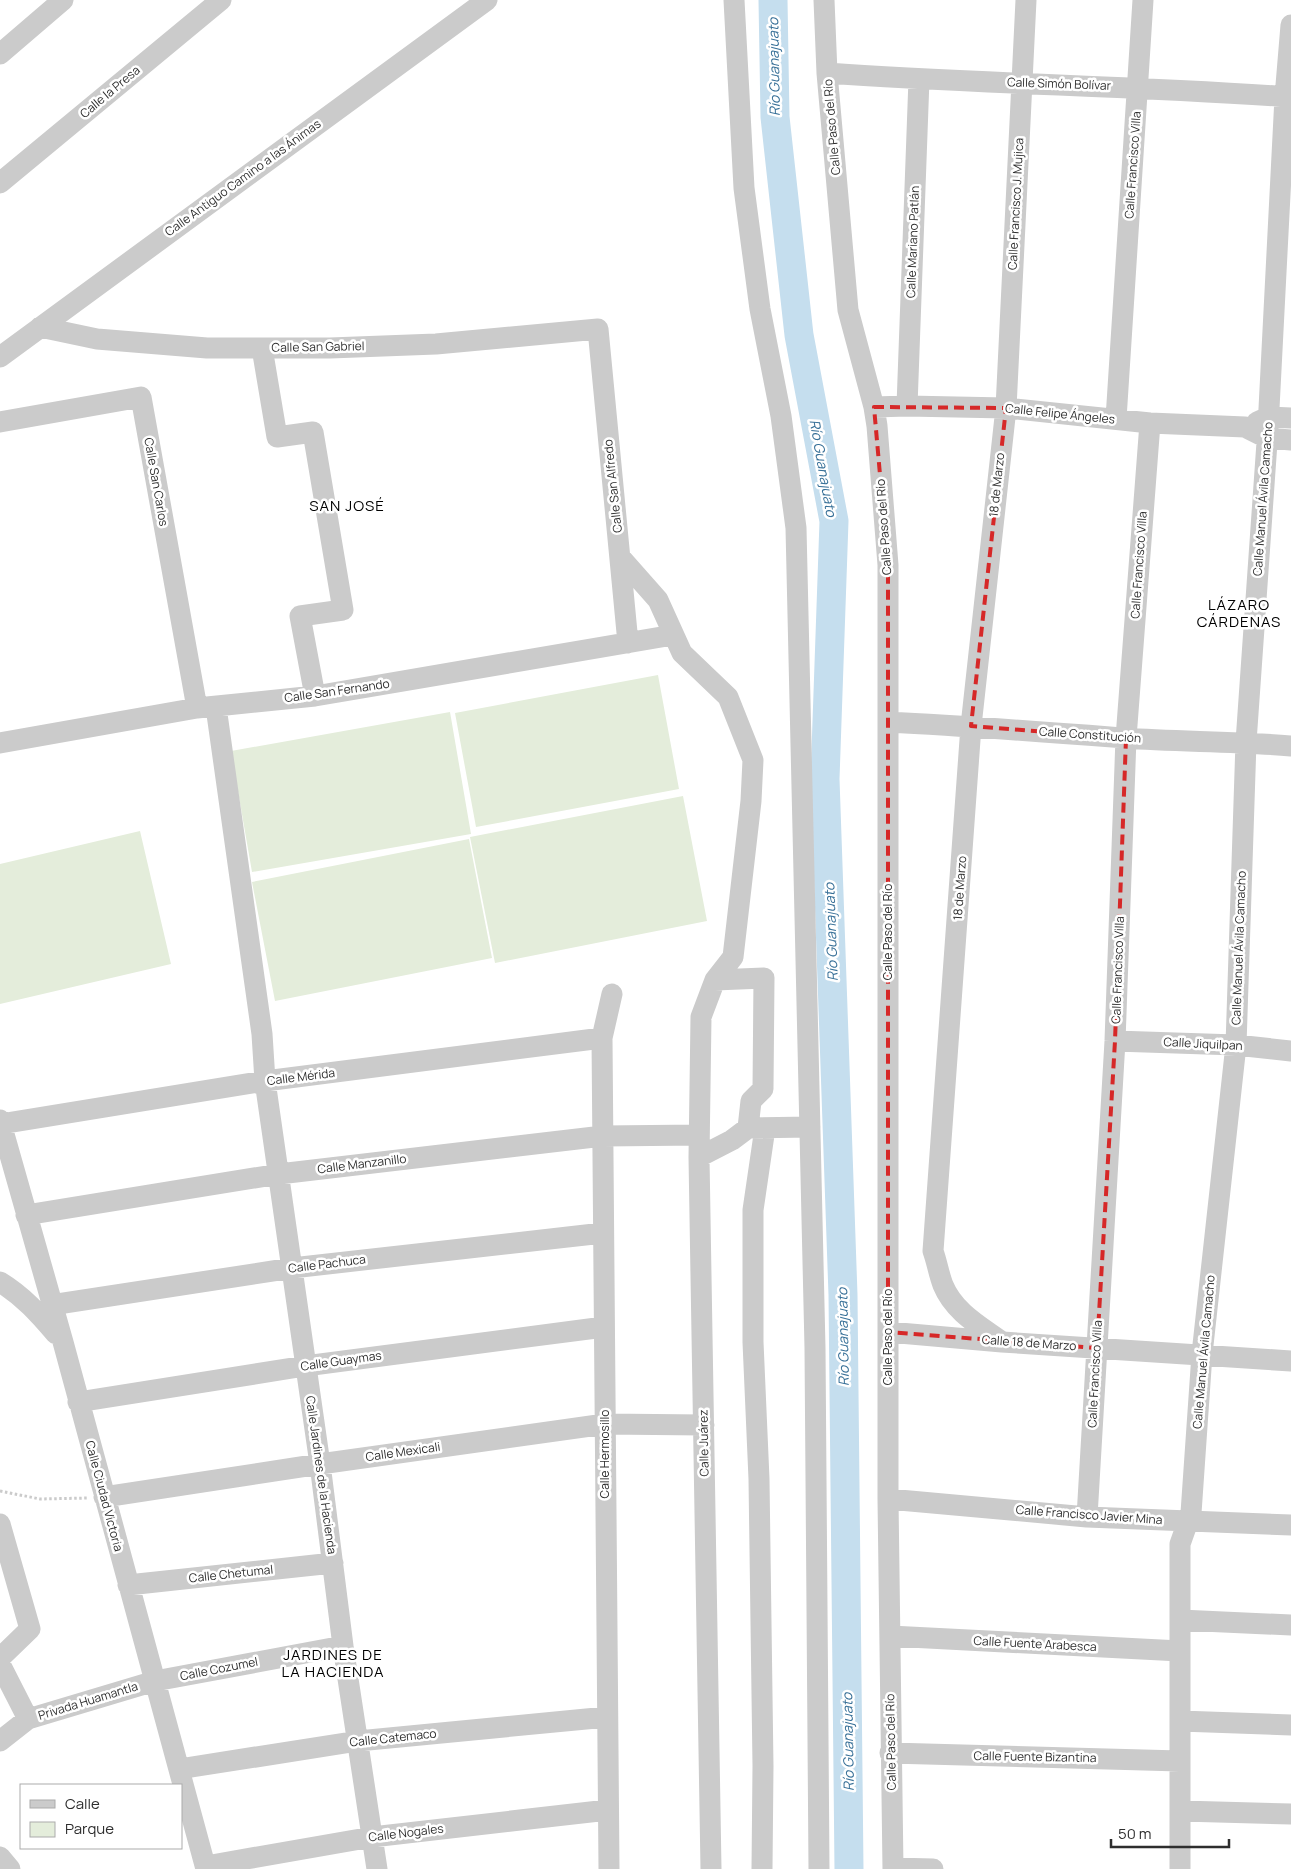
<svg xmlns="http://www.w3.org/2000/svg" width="1291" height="1869" viewBox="0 0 1291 1869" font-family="Manrope,sans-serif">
<rect width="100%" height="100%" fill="#fff"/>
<path fill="#e4eddb" d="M658 675 679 789 476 827 455 713Z
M450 712 471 834 252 872 231 751Z
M683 796 707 921 495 963 470 837Z
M140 831 171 964 0 1004V864Z
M469 839 492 958 275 1001 252 882Z"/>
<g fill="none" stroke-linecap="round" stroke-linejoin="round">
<path stroke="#c5deee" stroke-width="29" d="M773 0 775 117 799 335 834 521 825 779 843 1295 849 1869"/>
<path stroke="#cbcbcb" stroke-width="3" stroke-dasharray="2.5 2.5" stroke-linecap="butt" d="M0 1491 40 1499 88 1498"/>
<path stroke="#cbcbcb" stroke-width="21" d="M734 0 744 188 760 309 781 416 796 528 815 1348 819 1869
M824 0 827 73 848 310 874 407 877 426 888 565V1499L893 1869
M0 54 63 0
M827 73C982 84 1137 86 1291 97
M0 183 221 0
M40 327 97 339 207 348H330L436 344 598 329 628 643
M262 348 277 437 313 432 343 610 300 616 315 696
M0 357 487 0
M907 406 919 79
M874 407 907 406 1006 408 1150 423 1245 427 1267 438 1291 440
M1116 419 1143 0
M0 422 141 397 197 708
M1257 422 1268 417 1291 418
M620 557 658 600 682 653 728 697 753 760 751 801 733 957 715 980 701 1017 699 1157 711 1869
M216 707 262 1034 265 1081 320 1464 343 1646 377 1869
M888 722C967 726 1045 732 1124 738 1179 742 1235 741 1291 746
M0 743 197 708 315 696 673 635
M715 980 764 978 763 1089 751 1101 748 1128
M1115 1041 1236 1045 1291 1051
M0 1120 63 1342 206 1869
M1 1124 265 1081 602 1038
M699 1157 732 1140 748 1128 810 1127
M26 1215 279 1174 603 1136 699 1135
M0 1282C23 1296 39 1314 56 1334
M51 1305 292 1268 603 1233
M888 1332 1002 1342 1291 1361
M1002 1342C980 1326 954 1312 943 1285 939 1275 937 1262 933 1251L971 726 1006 408 1026 0
M78 1402 305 1366 604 1327
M104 1497 320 1464 605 1424 704 1425
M888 1499 1087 1517 1291 1525
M1087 1517 1115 1041 1126 738 1150 423
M0 1524 30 1629 0 1658
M128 1585 333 1563
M1180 1620 1291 1625
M890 1636 1180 1651
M0 1664 28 1719
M1180 1721 1291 1725
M0 1741 28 1719 155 1681 343 1646
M890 1753 1180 1761
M179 1769 358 1741 607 1717
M1181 1811 1291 1814
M0 1857 10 1869
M206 1866 372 1837 608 1810
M893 1868 933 1869
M609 1869 602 1038 612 994
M762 1869 763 1766 759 1479 753 1342V1210L765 1128
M1180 1869V1544L1191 1513 1202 1354 1236 1045 1246 742 1268 428 1285 97 1291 25"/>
</g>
<path fill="none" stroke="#d62828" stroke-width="4" stroke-dasharray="10 6" stroke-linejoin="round" d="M874 407 1006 408 971 726 1126 738 1115 1041 1097 1348 888 1332V565Z"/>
<g text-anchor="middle" stroke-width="5" stroke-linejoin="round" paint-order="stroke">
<g font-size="12" fill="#2e2e2e" stroke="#fff">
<text transform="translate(1059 84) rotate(2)" y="4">Calle Simón Bolívar</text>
<text transform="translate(110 92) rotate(-40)" y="4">Calle la Presa</text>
<text transform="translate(832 127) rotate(-95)" y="4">Calle Paso del Río</text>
<text transform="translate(1133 165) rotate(-86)" y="4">Calle Francisco Villa</text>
<text transform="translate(243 178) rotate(-36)" y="4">Calle Antiguo Camino a las Ánimas</text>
<text transform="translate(1016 204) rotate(-87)" y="4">Calle Francisco J. Mujica</text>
<text transform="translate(913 242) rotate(-88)" y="4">Calle Mariano Patlán</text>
<text transform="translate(318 347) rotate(-1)" y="4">Calle San Gabriel</text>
<text transform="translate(1060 414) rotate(6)" y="4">Calle Felipe Ángeles</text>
<text transform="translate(156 482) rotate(80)" y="4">Calle San Carlos</text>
<text transform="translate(997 485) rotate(-84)" y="4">18 de Marzo</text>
<text transform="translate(613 486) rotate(-96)" y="4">Calle San Alfredo</text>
<text transform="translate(1263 499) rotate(-86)" y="4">Calle Manuel Ávila Camacho</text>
<text transform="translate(884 527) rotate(-94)" y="4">Calle Paso del Río</text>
<text transform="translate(1139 565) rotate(-86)" y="4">Calle Francisco Villa</text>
<text transform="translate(337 691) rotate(-8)" y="4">Calle San Fernando</text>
<text transform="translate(1090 735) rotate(4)" y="4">Calle Constitución</text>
<text transform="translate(960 888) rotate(-86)" y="4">18 de Marzo</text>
<text transform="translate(888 932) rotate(-90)" y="4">Calle Paso del Río</text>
<text transform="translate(1239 948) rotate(-88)" y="4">Calle Manuel Ávila Camacho</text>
<text transform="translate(1118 970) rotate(-88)" y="4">Calle Francisco Villa</text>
<text transform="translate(1203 1044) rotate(3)" y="4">Calle Jiquilpan</text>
<text transform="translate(301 1077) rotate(-7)" y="4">Calle Mérida</text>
<text transform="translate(362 1164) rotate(-7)" y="4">Calle Manzanillo</text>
<text transform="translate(327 1264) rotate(-7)" y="4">Calle Pachuca</text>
<text transform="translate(888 1337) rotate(-90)" y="4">Calle Paso del Río</text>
<text transform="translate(1029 1343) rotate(4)" y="4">Calle 18 de Marzo</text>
<text transform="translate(1204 1352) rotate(-85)" y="4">Calle Manuel Ávila Camacho</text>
<text transform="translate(341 1361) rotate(-8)" y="4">Calle Guaymas</text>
<text transform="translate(1095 1374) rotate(-87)" y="4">Calle Francisco Villa</text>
<text transform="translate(704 1443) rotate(-91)" y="4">Calle Juárez</text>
<text transform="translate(403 1452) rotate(-8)" y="4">Calle Mexicali</text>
<text transform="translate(605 1454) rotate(-90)" y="4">Calle Hermosillo</text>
<text transform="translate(321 1475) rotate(82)" y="4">Calle Jardines de la Hacienda</text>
<text transform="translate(104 1496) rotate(75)" y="4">Calle Ciudad Victoria</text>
<text transform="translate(1089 1515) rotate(4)" y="4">Calle Francisco Javier Mina</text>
<text transform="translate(231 1574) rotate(-6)" y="4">Calle Chetumal</text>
<text transform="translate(1035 1644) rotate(3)" y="4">Calle Fuente Arabesca</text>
<text transform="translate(219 1669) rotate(-11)" y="4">Calle Cozumel</text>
<text transform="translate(88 1701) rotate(-17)" y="4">Privada Huamantla</text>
<text transform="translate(393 1738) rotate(-6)" y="4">Calle Catemaco</text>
<text transform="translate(891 1742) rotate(-91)" y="4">Calle Paso del Río</text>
<text transform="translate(1035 1757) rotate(1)" y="4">Calle Fuente Bizantina</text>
<text transform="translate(406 1833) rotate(-7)" y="4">Calle Nogales</text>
</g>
<g font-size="14" font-style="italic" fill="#366f97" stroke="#fff">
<text transform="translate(774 67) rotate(-91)" y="5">Río Guanajuato</text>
<text transform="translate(823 468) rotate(80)" y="5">Río Guanajuato</text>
<text transform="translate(831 932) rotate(-92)" y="5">Río Guanajuato</text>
<text transform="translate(843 1337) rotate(-91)" y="5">Río Guanajuato</text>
<text transform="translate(848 1742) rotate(-91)" y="5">Río Guanajuato</text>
</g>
<g font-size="15" letter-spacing="1" fill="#000" stroke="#fff">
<text x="347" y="511">SAN JOSÉ</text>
<text x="1239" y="610">LÁZARO<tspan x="1239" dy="17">CÁRDENAS</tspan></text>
<text x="333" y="1660">JARDINES DE<tspan x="333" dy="17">LA HACIENDA</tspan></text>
</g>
</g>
<rect x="20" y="1784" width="162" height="65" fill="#ffffff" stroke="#ababab"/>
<rect x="30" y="1800" width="25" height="8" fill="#cbcbcb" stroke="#ababab"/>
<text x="65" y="1809" font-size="15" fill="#2e2e2e">Calle</text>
<rect x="30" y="1822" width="25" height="15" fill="#e4eddb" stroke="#ababab"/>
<text x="65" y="1834" font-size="15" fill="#2e2e2e">Parque</text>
<path d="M1111 1839v8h118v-8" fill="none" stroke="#2e2e2e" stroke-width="2.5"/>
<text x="1118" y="1839" font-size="15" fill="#2e2e2e" stroke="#ffffff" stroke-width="4" paint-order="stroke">50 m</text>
</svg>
